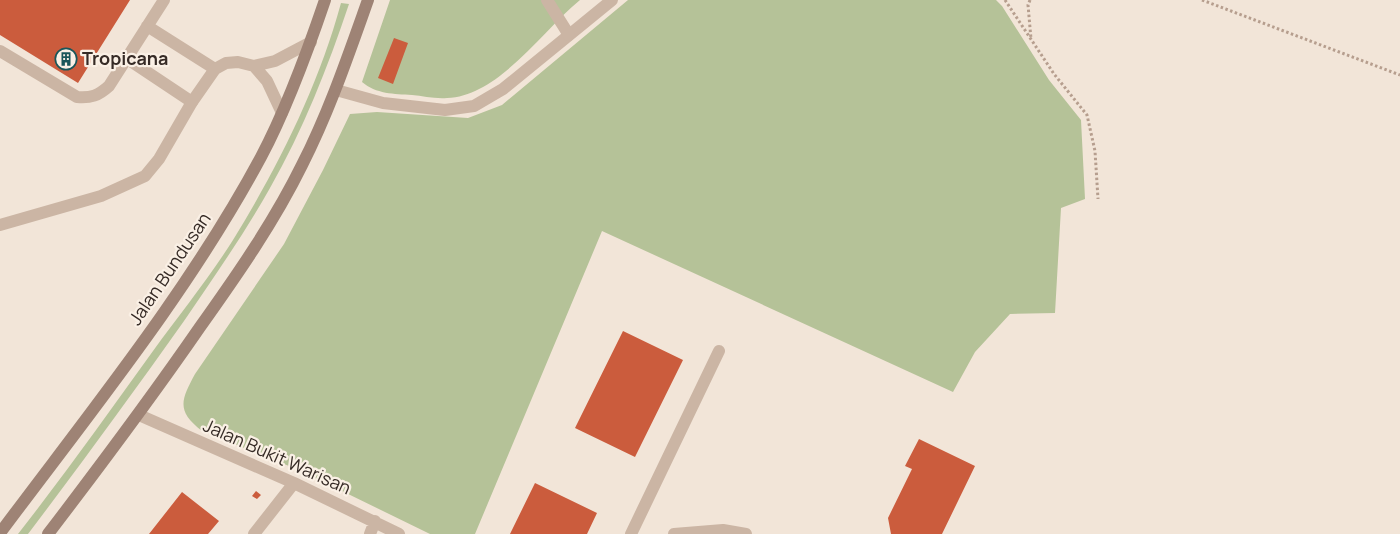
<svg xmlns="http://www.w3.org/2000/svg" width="1400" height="534" viewBox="0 0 1400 534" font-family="Manrope,sans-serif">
<rect width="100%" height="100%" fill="#f2e5d8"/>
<path fill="#b5c298" d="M390 0H580C542 31 499 96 447 98 435 99 423 96 412 95 394 94 376 94 362 82Z
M628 0H996L1002 6 1049 80 1081 120 1085 199 1061 208 1055 313 1010 314 975 352 953 392 602 231 475 534H430L299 470 202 431C176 411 181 400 195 374L284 244 323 170 350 114 377 112 468 118 502 105Z
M341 3 349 4C328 67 303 130 270 188 244 234 214 277 184 321 133 393 81 464 28 534H18C65 474 109 412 153 351 180 314 209 278 233 240 279 165 318 87 341 3Z"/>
<path fill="#cb5c3d" d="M0 0H130L78 83 0 35Z
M394 38 408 43 393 84 378 78Z
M623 331 683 360 635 457 575 428Z
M919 439 975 466 942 534H891L888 518 912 469 905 466Z
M535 483 597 513 587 534H510Z
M256 491 261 495 257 499 252 496Z
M182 492 219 521 208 534H149Z"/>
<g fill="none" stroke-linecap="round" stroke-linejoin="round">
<path stroke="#b69e8e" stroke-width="3" stroke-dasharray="2.5 2.5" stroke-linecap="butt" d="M1005 0 1054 74 1087 115 1095 151 1098 199
M1030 0 1028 5 1031 39
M1202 0 1400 75"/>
<path stroke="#cbb5a4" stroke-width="12" d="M147 26 215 69
M0 51 77 97C91 98 98 96 109 86L164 0
M126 58 192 102
M336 90 383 103 445 110 474 106 503 89 612 0"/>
<path stroke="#cbb5a4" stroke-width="12" d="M547 0 569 35
M254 66 267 81 282 113
M0 225 101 196 145 176 159 159 192 102 215 69 226 63 238 62 254 66 275 61 311 42
M139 415 294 483 399 534
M254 534 294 483
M370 534 375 521
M631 534 719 351
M674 534 723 530 746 534"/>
<path stroke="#9e8375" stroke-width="12" d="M0 533C91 411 189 291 261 157 287 108 307 53 325 0
M48 534C100 466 151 398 200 327 237 275 274 222 302 165 329 112 348 56 368 0"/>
</g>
<defs>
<g id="building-ring" transform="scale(1.125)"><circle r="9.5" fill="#faf0e5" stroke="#1a5659" stroke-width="1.5"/><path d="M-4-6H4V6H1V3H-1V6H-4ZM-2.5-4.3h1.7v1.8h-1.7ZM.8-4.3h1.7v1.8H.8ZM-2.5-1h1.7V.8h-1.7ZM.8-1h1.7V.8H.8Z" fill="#1a5659"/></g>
</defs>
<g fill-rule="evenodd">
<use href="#building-ring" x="66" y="59"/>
</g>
<g text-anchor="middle" stroke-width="4.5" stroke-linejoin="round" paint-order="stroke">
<g font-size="18" font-weight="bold" fill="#362b26" stroke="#faf0e5" text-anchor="start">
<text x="82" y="65">Tropicana</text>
</g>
<g font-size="18" fill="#362b26" stroke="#faf0e5">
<text transform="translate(170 269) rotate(-56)" y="6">Jalan Bundusan</text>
<text transform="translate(277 457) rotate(24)" y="6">Jalan Bukit Warisan</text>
</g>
</g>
</svg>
